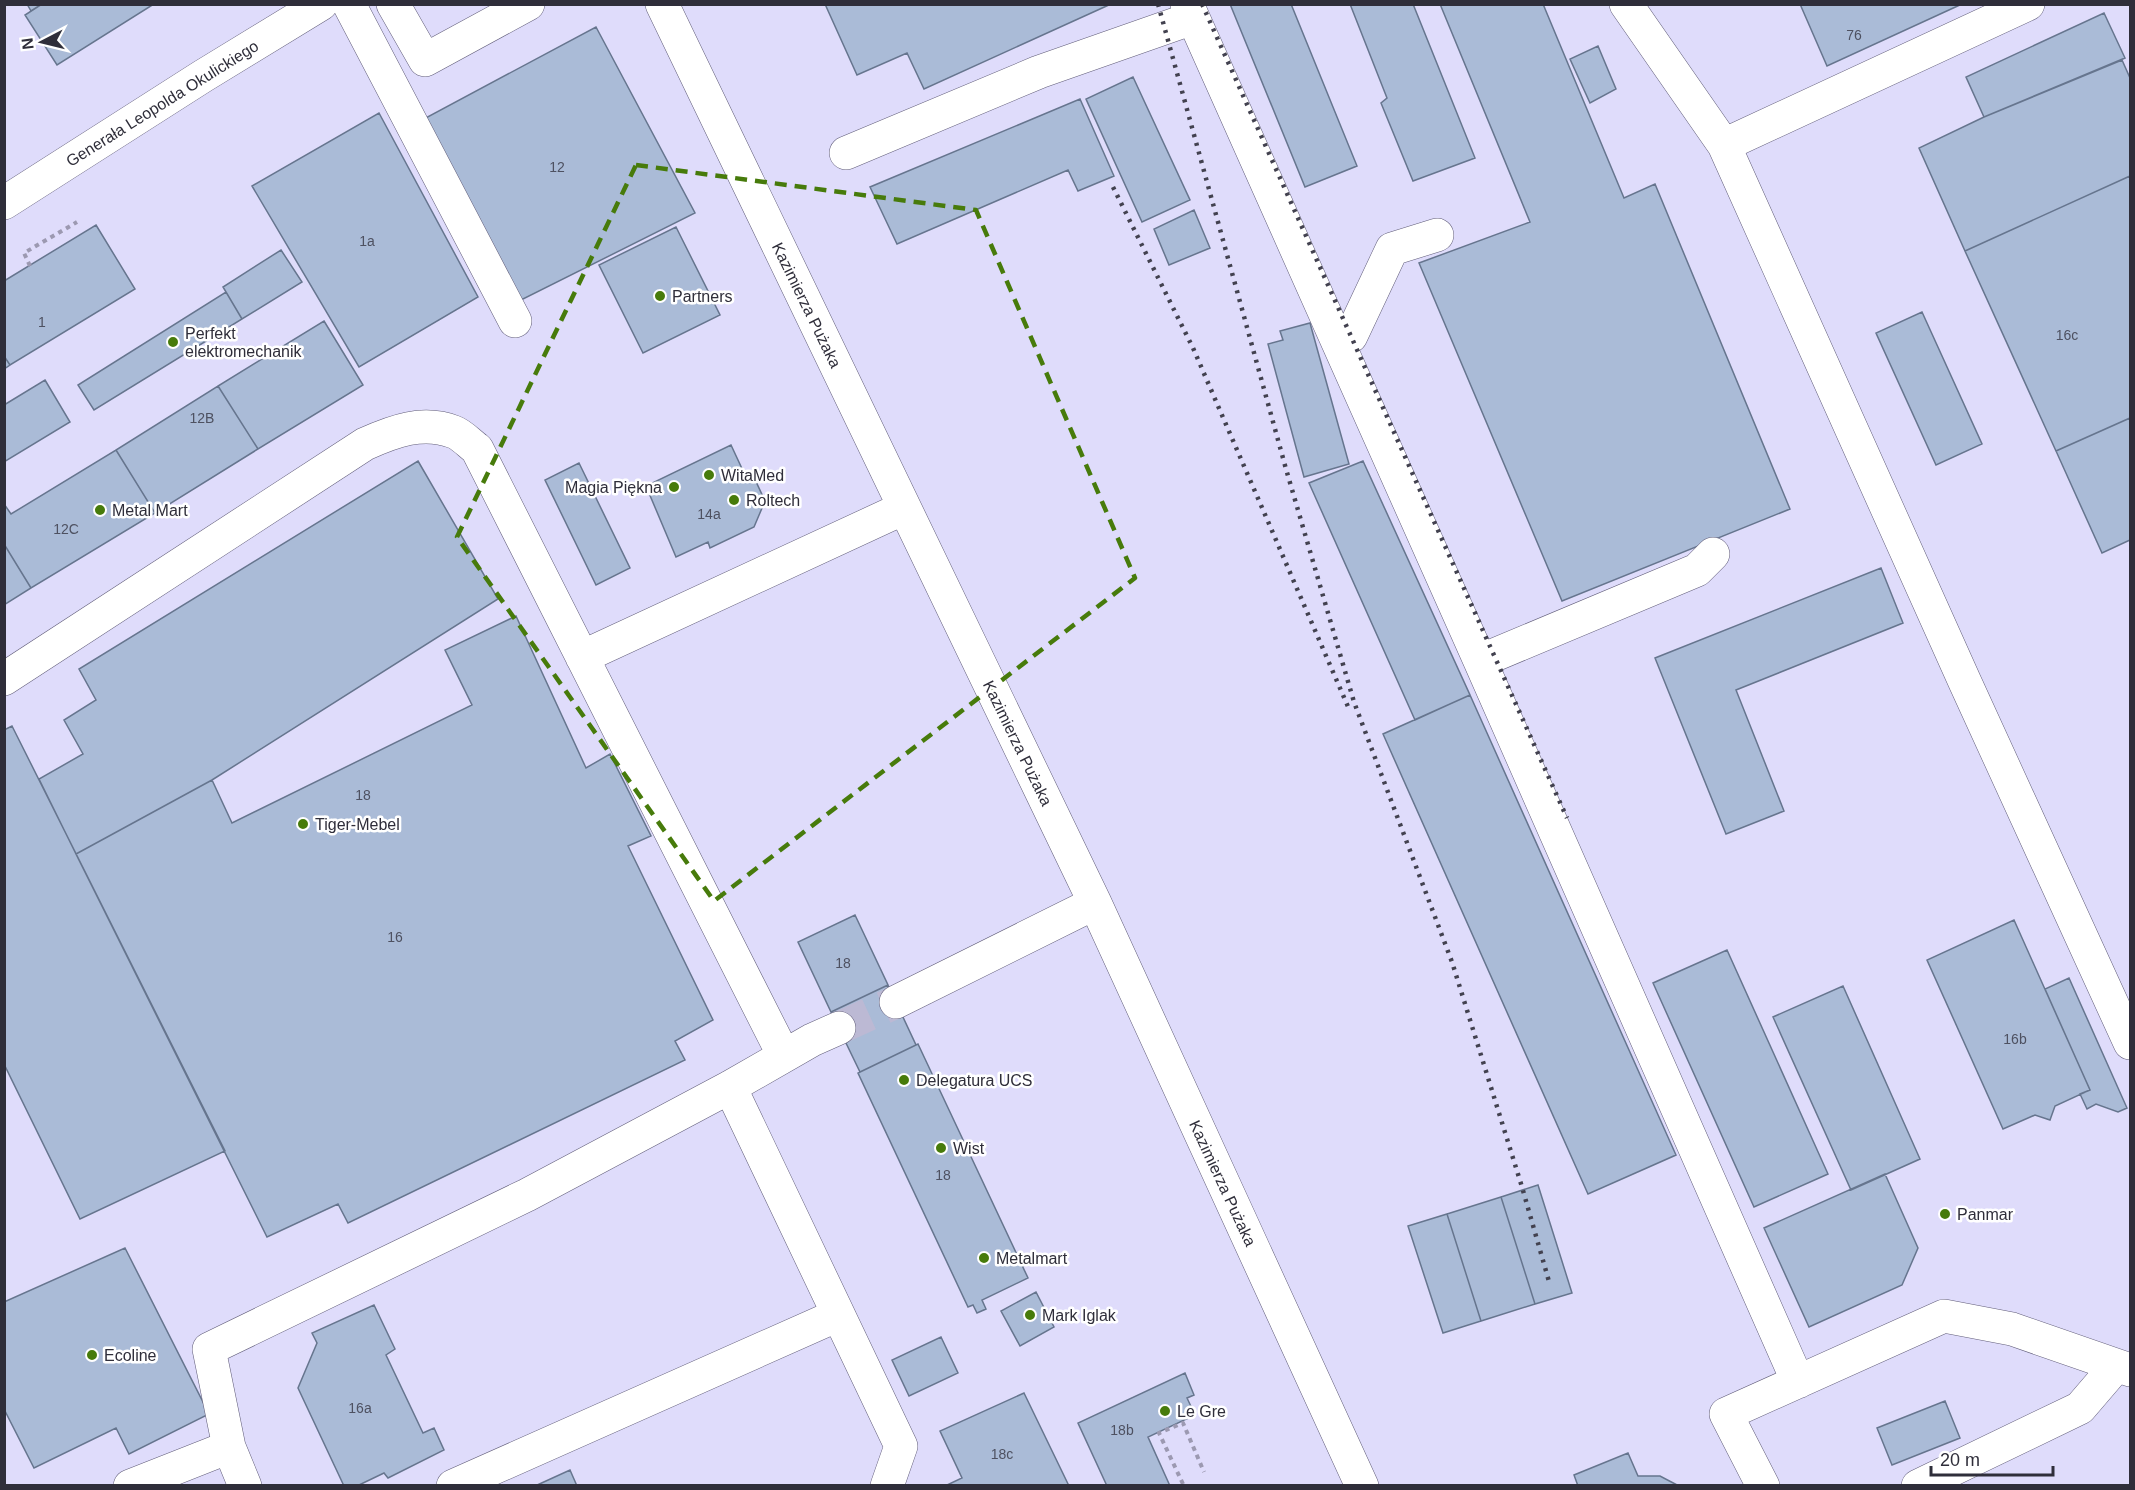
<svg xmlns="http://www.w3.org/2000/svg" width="2135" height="1490" viewBox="0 0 2135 1490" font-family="Helvetica,sans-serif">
<rect width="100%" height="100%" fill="#dfdcfb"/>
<path fill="#aabbd7" stroke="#66758e" stroke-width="1.5" d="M27 4H42L31 11Z
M42 4H154L57 65 25 15Z
M825 4H1111L924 89 907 53 857 75Z
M1230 4H1291L1357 166 1305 187Z
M1350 4H1413L1475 158 1413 181 1381 103 1387 98Z
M1440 4H1543L1624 198 1655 184 1790 509 1562 601 1419 263 1530 222Z
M1800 4H1962L1827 66Z
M2104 13 2125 58 1984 117 1966 77Z
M596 27 695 213 517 302 420 121Z
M1598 46 1616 89 1590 103 1570 59Z
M2122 60 2130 78V176L1965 251 1919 148 1984 117Z
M1133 77 1190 200 1142 222 1086 99Z
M1080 99 1114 176 1078 191 1068 170 897 244 870 187Z
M379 113 478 297 359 367 252 186Z
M2130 176V418L2056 451 1965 251Z
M1194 210 1210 248 1169 265 1154 229Z
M96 225 135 289 10 365 4 356V281Z
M676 227 720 315 643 353 599 265Z
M281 250 302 282 242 319 223 287Z
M226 292 242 319 94 410 78 385Z
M1922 312 1982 444 1936 465 1876 333Z
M324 321 363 385 258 449 218 386Z
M1310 323 1349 464 1304 477 1268 344 1283 340 1280 331Z
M4 356 10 365 4 369Z
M45 380 70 422 4 462V405Z
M218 386 258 449 155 513 116 450Z
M2130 418V540L2102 553 2056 451Z
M731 445 745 475 752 473 765 501 754 527 710 548 708 542 676 557 646 486Z
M116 450 155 513 31 588 4 544V504L11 514Z
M418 461 498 599 212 780 76 854 39 779 83 754 64 720 96 700 79 669Z
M1363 461 1470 695 1415 720 1309 483Z
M579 463 630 568 596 585 545 480Z
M4 544 31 588 4 605Z
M1881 568 1903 623 1736 690 1784 811 1726 834 1655 658Z
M516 616 586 768 610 754 651 836 628 846 713 1020 675 1041 685 1060 348 1223 338 1204 267 1237 76 854 212 780 232 823 472 705 445 650Z
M1470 695 1676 1155 1588 1194 1383 734Z
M12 726 225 1151 80 1219 4 1064V730Z
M855 915 888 985 831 1012 798 942Z
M2014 920 2090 1090 2055 1106 2050 1120 2035 1115 2003 1129 1927 960Z
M1727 950 1828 1174 1754 1207 1653 983Z
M2069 978 2127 1108 2118 1112 2096 1104 2087 1109 2080 1094 2090 1090 2045 989Z
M888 985 916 1045 860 1072 831 1012Z
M1843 986 1920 1159 1851 1190 1773 1017Z
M918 1044 1028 1278 982 1300 986 1309 977 1313 973 1305 968 1307 858 1073Z
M1885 1174 1918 1248 1902 1285 1809 1327 1764 1228Z
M1538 1185 1572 1293 1535 1304 1501 1197Z
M1501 1197 1535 1304 1481 1321 1447 1214Z
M1447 1214 1481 1321 1443 1333 1408 1226Z
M125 1248 209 1414 129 1454 116 1428 34 1468 4 1409V1302Z
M1036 1292 1054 1327 1020 1346 1001 1311Z
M374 1305 395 1349 386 1355 423 1433 434 1428 444 1450 388 1478 384 1473 357 1486H344L298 1388 317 1343 312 1333Z
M941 1337 958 1373 909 1396 892 1360Z
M1185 1373 1194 1395 1187 1398 1195 1415 1148 1437 1170 1486H1107L1078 1423Z
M1024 1393 1069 1486H945L962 1478 940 1431Z
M1945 1401 1960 1438 1892 1465 1877 1428Z
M1628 1453 1638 1476H1660L1679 1486H1578L1574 1475Z
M570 1470 577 1486H535Z"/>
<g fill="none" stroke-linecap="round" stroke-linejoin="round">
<path stroke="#bcb9d4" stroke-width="33" stroke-dasharray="33 16" stroke-linecap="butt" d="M839 1028 896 1002"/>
<g stroke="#625e7a" stroke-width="34">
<path id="minor" d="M349 4 515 321
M393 4 425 60 528 4
M662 4 1095 903 1362 1486
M1187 4 1480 661 1798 1382
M1626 4 1724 145 1964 680 2130 1043
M1724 145 2028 4
M846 153 1039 72 1193 18
M4 203 203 76 321 4
M1339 342 1351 336 1392 249 1437 235
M582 657 904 508
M1480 661 1697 570 1713 554
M4 679 365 444C394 431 423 420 454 432 462 435 470 444 477 449L784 1056
M896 1002 1095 903
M730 1087 901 1446 887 1486
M229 1447 209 1349 527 1195 730 1087 812 1040 839 1028
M130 1486 229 1447 245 1486
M453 1486 838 1315
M1763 1486 1726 1414 1944 1316 2012 1329 2130 1370
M1918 1486 2080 1408 2116 1366"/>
</g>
<path stroke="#9c99b1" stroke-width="4" stroke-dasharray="4.5 4.5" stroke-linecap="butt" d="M30 266 24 253 77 222
M1183 1484 1159 1433 1183 1423 1204 1472"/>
<use href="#minor" stroke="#fff" stroke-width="33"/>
<path stroke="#42414f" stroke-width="4.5" stroke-dasharray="3 6" stroke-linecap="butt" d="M1158 4 1286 469 1354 702 1452 962 1522 1187 1550 1285
M1202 4 1567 818
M1113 187 1193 348 1349 709"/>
</g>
<path fill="none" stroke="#477b0b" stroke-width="4.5" stroke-dasharray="12 8" stroke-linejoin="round" d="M636 165 976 210 1135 578 714 901 457 537Z"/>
<g fill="#477b0b" stroke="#fff" stroke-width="2">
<circle cx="660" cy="296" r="6"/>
<circle cx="173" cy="342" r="6"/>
<circle cx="709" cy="475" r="6"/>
<circle cx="674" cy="487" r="6"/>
<circle cx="734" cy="500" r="6"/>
<circle cx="100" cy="510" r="6"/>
<circle cx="303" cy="824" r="6"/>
<circle cx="904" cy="1080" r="6"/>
<circle cx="941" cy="1148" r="6"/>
<circle cx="1945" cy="1214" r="6"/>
<circle cx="984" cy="1258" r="6"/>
<circle cx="1030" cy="1315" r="6"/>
<circle cx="92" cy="1355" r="6"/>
<circle cx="1165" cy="1411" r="6"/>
</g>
<g text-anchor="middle" stroke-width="5" stroke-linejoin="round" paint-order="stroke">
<g font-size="14" fill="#4e5161">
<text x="1854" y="40">76</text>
<text x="557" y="172">12</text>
<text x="367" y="246">1a</text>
<text x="42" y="327">1</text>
<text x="2067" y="340">16c</text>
<text x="202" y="423">12B</text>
<text x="709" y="519">14a</text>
<text x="66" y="534">12C</text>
<text x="363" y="800">18</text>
<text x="395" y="942">16</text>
<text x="843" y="968">18</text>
<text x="2015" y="1044">16b</text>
<text x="943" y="1180">18</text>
<text x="360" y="1413">16a</text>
<text x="1122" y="1435">18b</text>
<text x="1002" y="1459">18c</text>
</g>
<g font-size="16" fill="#2f2e3a" stroke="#fff">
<text transform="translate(162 103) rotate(-32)" y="6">Generała Leopolda Okulickiego</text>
<text transform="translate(807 305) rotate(64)" y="6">Kazimierza Pużaka</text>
<text transform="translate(1018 743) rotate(64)" y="6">Kazimierza Pużaka</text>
<text transform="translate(1223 1183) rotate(65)" y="6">Kazimierza Pużaka</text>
</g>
<g font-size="16" fill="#2f2e3a" stroke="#fff" text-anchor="start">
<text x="672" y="302">Partners</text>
<text x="185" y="339">Perfekt<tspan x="185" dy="18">elektromechanik</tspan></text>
<text x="721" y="481">WitaMed</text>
<text x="662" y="493" text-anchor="end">Magia Piękna</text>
<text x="746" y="506">Roltech</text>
<text x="112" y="516">Metal Mart</text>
<text x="315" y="830">Tiger-Mebel</text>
<text x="916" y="1086">Delegatura UCS</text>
<text x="953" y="1154">Wist</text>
<text x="1957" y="1220">Panmar</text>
<text x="996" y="1264">Metalmart</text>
<text x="1042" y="1321">Mark Iglak</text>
<text x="104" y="1361">Ecoline</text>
<text x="1177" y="1417">Le Gre</text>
</g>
</g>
<rect width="2135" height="1490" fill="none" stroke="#2f2e3a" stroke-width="12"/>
<g transform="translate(42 42) rotate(263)" stroke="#ffffff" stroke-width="4.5" paint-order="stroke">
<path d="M0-4.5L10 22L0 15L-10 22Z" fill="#2f2e3a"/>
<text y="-9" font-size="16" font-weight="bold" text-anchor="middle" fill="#2f2e3a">N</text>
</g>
<path d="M1931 1466v9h122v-9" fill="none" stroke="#2f2e3a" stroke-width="3"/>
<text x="1940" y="1466" font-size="18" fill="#2f2e3a" stroke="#ffffff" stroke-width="4.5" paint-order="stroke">20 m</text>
</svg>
